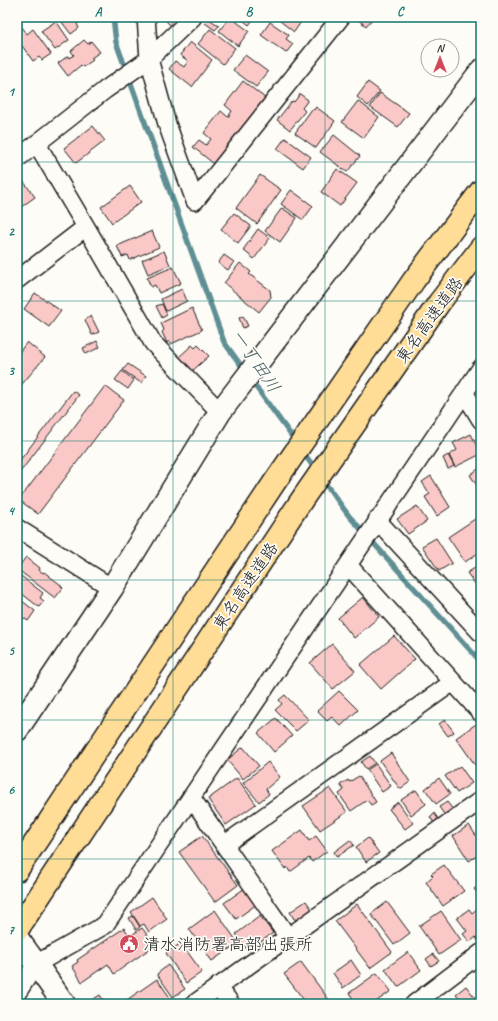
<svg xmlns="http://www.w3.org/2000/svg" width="498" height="1021" viewBox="0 0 498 1021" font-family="Caveat,'Klee One',sans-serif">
<rect width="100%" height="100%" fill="#fdfcf7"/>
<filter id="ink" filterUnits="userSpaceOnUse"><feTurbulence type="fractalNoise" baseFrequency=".025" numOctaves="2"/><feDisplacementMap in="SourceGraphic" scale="8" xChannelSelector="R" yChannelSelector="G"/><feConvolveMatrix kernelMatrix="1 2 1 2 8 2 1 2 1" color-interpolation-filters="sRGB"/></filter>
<g filter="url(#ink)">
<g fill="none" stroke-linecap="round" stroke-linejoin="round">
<path stroke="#5f8f94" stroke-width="5.5" d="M113 17 116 42 224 342 245 371
M251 380 296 442
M302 451 316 470
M322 479 349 516 481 662"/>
</g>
<path fill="#fac9c7" stroke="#1c1c1c" d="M58 17H80L82 19 77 24 79 28 71 34Z
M162 17H180L171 26Z
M230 17 249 31 238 46 219 31Z
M239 17H255L249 25Z
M275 17H300L303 19 294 32Z
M357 17H374L366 26 356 18Z
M208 18 219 26 215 30 205 23Z
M56 21 69 40 55 50 41 31Z
M270 22 289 35 286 39 293 44 286 53 261 35Z
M22 27 27 34 33 29 51 54 42 60 39 57 33 61 17 39V31Z
M210 29 235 48 223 64 198 44Z
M84 40 88 44 91 41 100 52 91 58 93 60 83 67 81 65 68 76 58 63 68 56 69 58 74 55 71 51Z
M190 42 212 60 192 87 169 69 175 61 184 67 188 61 180 55Z
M245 55 268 72 256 87 233 70Z
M243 81 265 98 214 164 193 147 199 140 206 145 211 139 204 133 221 111 228 117 232 111 225 105Z
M368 82 380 91 368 106 357 97Z
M380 93 409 113 398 127 370 107Z
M300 94 308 100 302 108 305 111 290 130 277 120 292 101 294 102Z
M358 101 379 117 364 138 342 122Z
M316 107 335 121 316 148 295 133 312 109 314 110Z
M93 126 105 141 76 163 64 148Z
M334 135 360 156 347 172 320 152Z
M285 138 311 157 303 168 277 149Z
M337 169 357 183 340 206 321 192Z
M18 174 35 197 17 210V175Z
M260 175 281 190 257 224 236 208Z
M130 186 141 202 112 223 101 207Z
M291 190 313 206 303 220 281 204Z
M282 208 297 218 280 242 265 231Z
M234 213 251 226 238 243 221 229Z
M258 229 270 238 254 259 243 250Z
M152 231 159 247 130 260 128 255 122 257 117 246Z
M164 251 170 265 148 274 142 260Z
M224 255 234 262 228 270 218 263Z
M240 263 251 272 249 274 270 290 271 297 259 312 224 283Z
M173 267 181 283 159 293 155 285 151 287 147 278Z
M182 289 187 301 166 311 161 299Z
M35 293 61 311 49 327 24 309Z
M162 304 167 315 162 318 156 306Z
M192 308 202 330 171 344 169 341 167 343 162 332 164 330 161 323Z
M91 316 99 332 92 335 85 320Z
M243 316 248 326 243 328 239 318Z
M97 341 100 347 86 354 83 348Z
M27 342 45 357 17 390V355Z
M192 345 195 348 198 345 209 356 191 372 178 358Z
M128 364 146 376 141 383 123 370Z
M122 371 134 380 128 389 115 380Z
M105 386 124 400 38 514 19 500Z
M73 391 79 395 21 471 17 468V464Z
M471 434 481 454 455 467 449 455 457 450 453 443Z
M448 455 454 466 448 469 443 458Z
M481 467V489L480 490 470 475Z
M431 476 450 507 437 516 425 497 430 494 422 482Z
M417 506 427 521 408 534 397 519Z
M481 515V551L465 562 448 537Z
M436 538 452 563 439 571 422 546Z
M26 557 40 568 39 570 43 573 44 572 61 585V586L63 588 55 598 17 569Z
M481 564V582L476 585 467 573Z
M21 576 43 593 40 598 44 601 39 607 17 590V581Z
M17 597 35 611 28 621 17 613Z
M363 597 379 617 354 638 338 618Z
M394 636 415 659 381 689 360 665Z
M332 644 355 671 333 689 310 663Z
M339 691 358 710 341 726 332 717 327 721 317 711Z
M285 695 309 720 296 731 275 710 282 704 279 700Z
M276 718 292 736 274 752 258 733Z
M445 720 454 732 448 736 439 724Z
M476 724 481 732V773L456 738Z
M243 747 259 766 243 779 227 760Z
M391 753 410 782 400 789 380 761Z
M370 756 375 763 366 769 361 762Z
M268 762 280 777 266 789 269 794 259 802 243 783Z
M376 764 391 786 382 792 367 770Z
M460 766 472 783 457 793 445 776Z
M359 776 376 802 371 805 367 800 351 811 339 794 344 790 340 785 348 780 349 782Z
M237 778 256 804 226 825 208 799Z
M439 778 450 794 436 804 425 789Z
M330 788 347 812 320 830 303 806Z
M416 790 426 804 411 815 401 800Z
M398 802 413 823 405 829 389 809Z
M447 802 454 811 446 817 439 807Z
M434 813 439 820 434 823 430 817Z
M469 825 481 843V853L469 861 453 836Z
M302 830 309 841 316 836 327 851 312 862 309 858 290 872 287 867 285 869 272 851Z
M202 836 238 885 215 902 179 852Z
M368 838 379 853 366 862 356 847Z
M350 840 354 845 337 857 334 852Z
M444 865 464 891 443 906 426 882 433 876 431 874Z
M481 884V898L474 889Z
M245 888 257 904 236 919 224 903Z
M152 897 167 919 149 932 144 924 140 926 131 912Z
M306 901 313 911 300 920 294 919 290 912Z
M387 902 410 933 394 945 371 914Z
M357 904 392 952 370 968 335 921Z
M469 909 472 913 477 909 481 913V939L478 941 476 937 470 942 463 934 467 931 457 918Z
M215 910 238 943 212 961 189 929Z
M441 911 461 940 439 955 419 926Z
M133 916 140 927 136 930 129 918Z
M260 916 273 933 248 951 236 934Z
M124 928 130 936 142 928 155 945 114 974 108 964 82 982 72 966 78 962 77 960Z
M181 943 202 972 186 983 166 953Z
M408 952 421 970 398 987 385 969Z
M433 954 439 961 431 966 426 959Z
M351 960 361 975 343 988 333 973Z
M301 962 332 1004H307L284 974Z
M168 965 185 989 173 997 157 974Z
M377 973 391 991 373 1004H357L349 993Z
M157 979 171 999 163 1004H121Z
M466 986 480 1004H461L463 1002 456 994Z
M100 995 106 1004H95L92 1000Z"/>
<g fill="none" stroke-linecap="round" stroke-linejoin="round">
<g stroke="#1c1c1c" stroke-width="20">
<path id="street" d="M146 17 149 59 167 124 195 201
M17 159 105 90 149 59 193 17
M195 201 341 17
M86 227 153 343 220 412
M17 280 86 227 37 144
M464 392 481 420
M377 520 481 633
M17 528 112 588
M348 565 481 713
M191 797 288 937
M224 845 453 682
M218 986 231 1004
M17 993 36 964 105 925 481 368
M194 1004 481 800
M414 1004 481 953"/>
</g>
<g stroke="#1c1c1c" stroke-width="25">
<path id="secondary" d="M17 730 112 588 220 412 481 71
M17 938 36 964 64 1004"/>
</g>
<g stroke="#1c1c1c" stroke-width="25">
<path id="highway" d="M17 870 274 483 414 280 481 191
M17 930 303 498 439 303 481 248"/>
</g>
<use href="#street" stroke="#fdfcf7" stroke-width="17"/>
<use href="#secondary" stroke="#fdfcf7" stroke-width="22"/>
<use href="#highway" stroke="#ffdd96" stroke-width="22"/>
</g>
</g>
<path fill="none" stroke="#0f766e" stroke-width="1" stroke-opacity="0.55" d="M173 17V1004M325 17V1004M17 162H481M17 301H481M17 441H481M17 580H481M17 720H481M17 859H481"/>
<defs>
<g id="civic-disc" transform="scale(1)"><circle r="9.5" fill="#d1495b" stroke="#fdfcf7"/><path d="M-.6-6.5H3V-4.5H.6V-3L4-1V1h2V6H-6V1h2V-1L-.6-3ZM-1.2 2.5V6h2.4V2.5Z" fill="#fff"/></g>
</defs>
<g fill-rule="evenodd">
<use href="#civic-disc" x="129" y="944"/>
</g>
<g text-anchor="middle" stroke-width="3.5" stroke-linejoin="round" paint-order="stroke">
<g font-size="17" fill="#1c1c1c" stroke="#fdfcf7">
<text transform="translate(429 320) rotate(-54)" y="6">東名高速道路</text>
<text transform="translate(245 586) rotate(-56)" y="6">東名高速道路</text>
</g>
<g font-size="17" fill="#1c1c1c" stroke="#fdfcf7" text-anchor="start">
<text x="143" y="950">清水消防署高部出張所</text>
</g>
<g font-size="18" font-style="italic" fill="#435f62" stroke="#fdfcf7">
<text transform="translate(256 361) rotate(56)" y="6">一丁田川</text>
</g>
</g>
<rect width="498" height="1021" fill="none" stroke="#fdfcf7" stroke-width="44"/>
<g transform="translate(440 58)"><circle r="19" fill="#fdfcf7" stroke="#a3a29f"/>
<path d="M0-3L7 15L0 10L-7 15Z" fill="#d1495b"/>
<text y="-6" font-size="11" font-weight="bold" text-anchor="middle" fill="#1c1c1c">N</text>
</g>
<rect x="22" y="22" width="454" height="977" fill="none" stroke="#0f766e" stroke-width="1.5"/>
<g font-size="13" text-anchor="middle" font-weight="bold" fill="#0f766e">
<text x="98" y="16">A</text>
<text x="249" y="16">B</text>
<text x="400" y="16">C</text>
<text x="11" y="96">1</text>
<text x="11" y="236">2</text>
<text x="11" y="375">3</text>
<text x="11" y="515">4</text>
<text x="11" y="655">5</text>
<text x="11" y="794">6</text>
<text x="11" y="934">7</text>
</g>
</svg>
